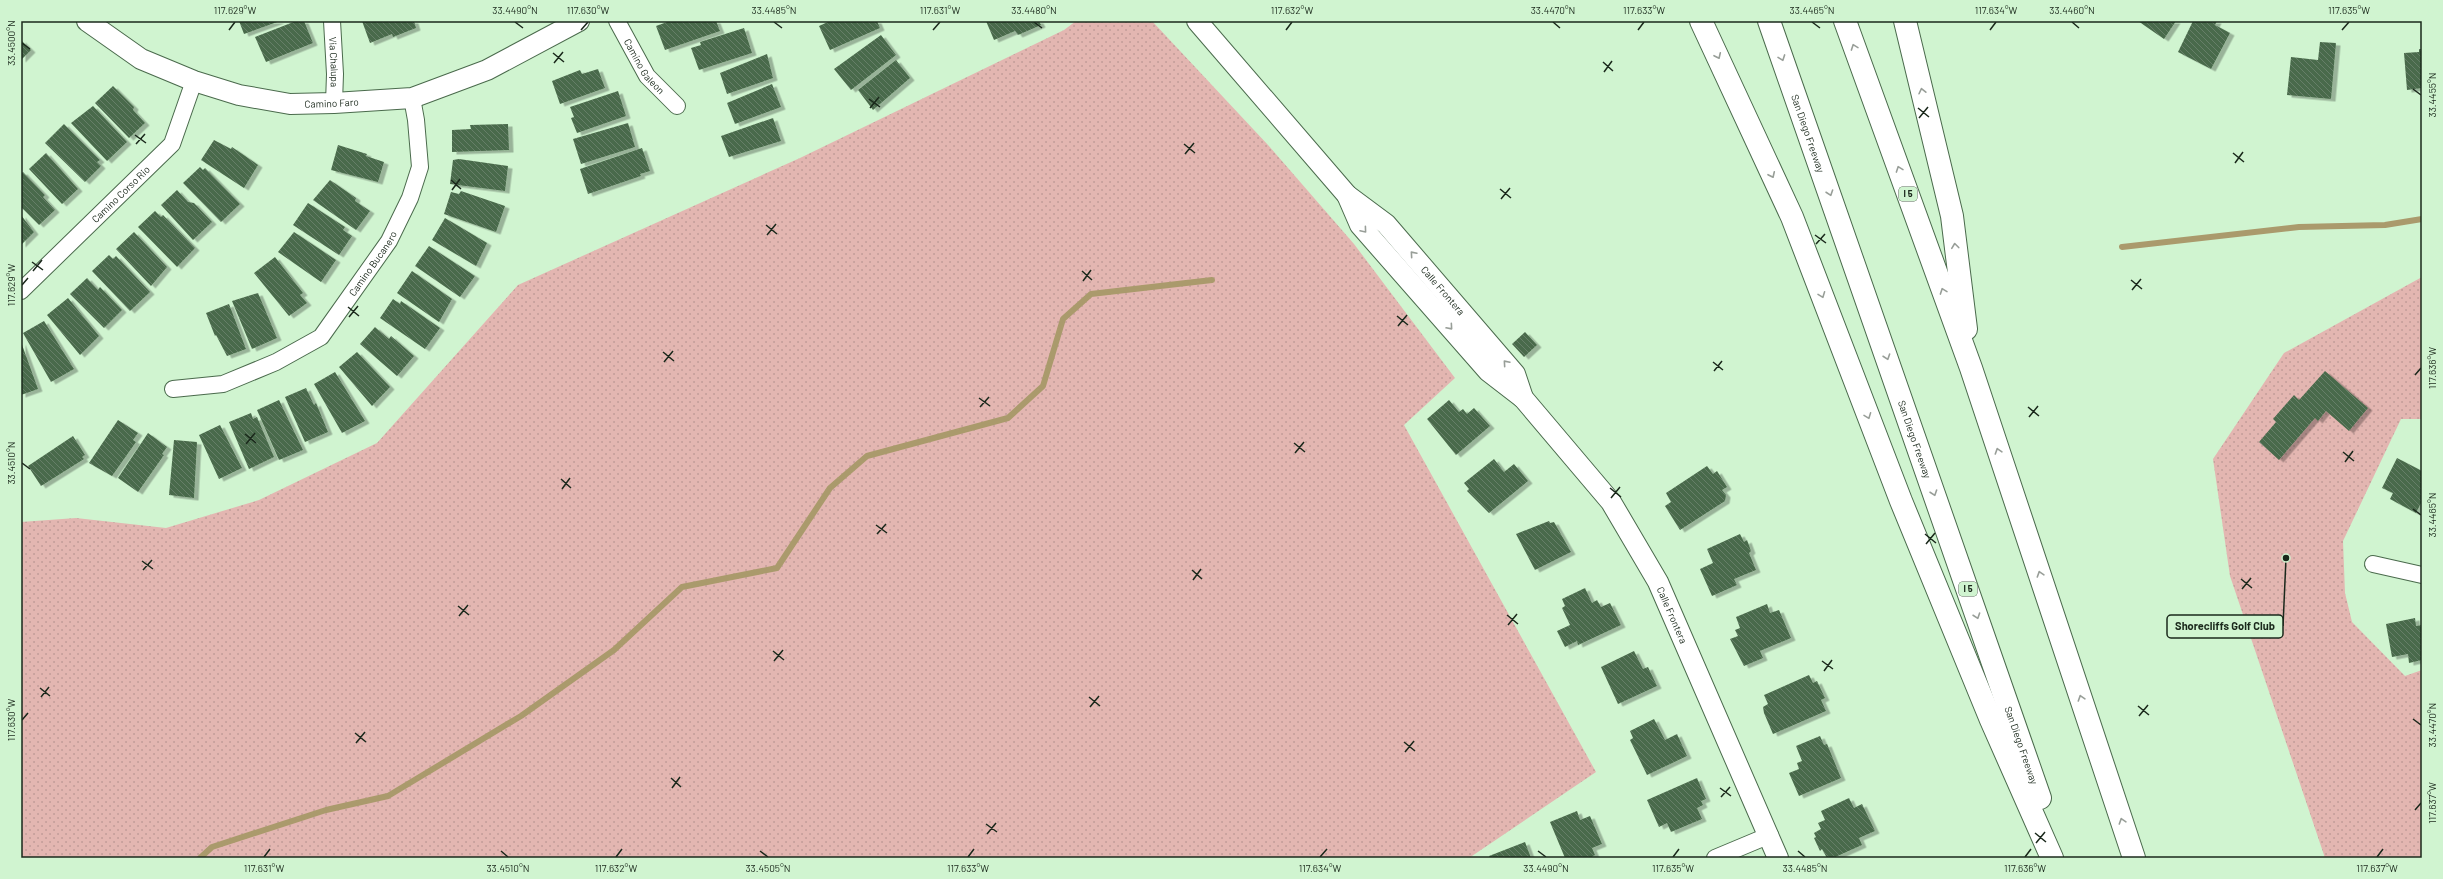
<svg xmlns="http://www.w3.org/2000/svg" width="2443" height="879" viewBox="0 0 2443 879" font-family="Barlow,sans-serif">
<defs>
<pattern id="grass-dots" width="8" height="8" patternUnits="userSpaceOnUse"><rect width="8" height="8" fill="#e3b6b1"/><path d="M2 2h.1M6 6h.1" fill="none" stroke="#c29c98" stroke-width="1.8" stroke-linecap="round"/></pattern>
<pattern id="building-back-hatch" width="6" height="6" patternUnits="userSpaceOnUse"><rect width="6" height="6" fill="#4a6a4b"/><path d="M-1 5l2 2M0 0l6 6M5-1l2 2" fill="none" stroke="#667f67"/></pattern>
<filter id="shadow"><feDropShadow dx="4.5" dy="2.5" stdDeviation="0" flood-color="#0004"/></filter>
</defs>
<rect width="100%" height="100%" fill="#d0f4d0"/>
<path fill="url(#grass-dots)" d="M1076 21H1152L1268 145 1354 244 1455 378 1404 425 1596 772 1469 858H21V522L76 518 166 528 259 500 377 443 518 285 800 158 1064 30Z
M2422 277V419H2401L2343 541 2345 593 2352 622 2405 676 2422 670V858H2325L2230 576 2213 459 2284 353Z"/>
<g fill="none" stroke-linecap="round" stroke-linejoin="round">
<path stroke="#aa9a6c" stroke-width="6" d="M2122 247 2299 227 2385 225 2422 219
M200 858 212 847 326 810 388 796 521 716 614 650 682 587 777 568 830 488 867 456 1008 418 1043 386 1063 319 1091 294 1212 280"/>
</g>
<path fill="url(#building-back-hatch)" filter="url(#shadow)" d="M239 21H280L244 34Z
M296 21H304L313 43 266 62 255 37Z
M362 21H414L416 28 393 37 392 34 370 43Z
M670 21H716L720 31 665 50 656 26Z
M830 21H877L880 28 830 50 819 26Z
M986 21H1039L1041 25 1018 35 1015 31 994 40Z
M2138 21H2176L2164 39Z
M2193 21H2217L2215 25 2230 33 2211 69 2178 52Z
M744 28 752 53 699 70 691 48 701 45 700 42Z
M881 35 896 55 851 90 834 69Z
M21 40 31 50 21 60Z
M2320 42 2336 43 2331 99 2287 95 2291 57 2318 60Z
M2419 49H2422V88L2407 90 2404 53 2419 52Z
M767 54 773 78 727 94 720 73Z
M896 60 910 78 873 110 858 90Z
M598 69 605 88 560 104 552 81 580 70 582 74Z
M772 84 781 107 735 124 727 103Z
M113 86 134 107 133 110 145 123 129 138 95 103Z
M618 91 626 116 577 133 571 118 574 117 570 107Z
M93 106 127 142 107 161 71 123Z
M773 118 781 141 729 157 721 136Z
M628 123 635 147 581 164 573 139Z
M64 124 100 160 97 162 101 166 85 182 45 143Z
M508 124 509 150 452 152V130L471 129 470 125Z
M214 140 231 149 232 147 258 165 244 188 201 160Z
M338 145 367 154 366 156 384 162 378 182 331 170Z
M642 148 650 171 640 174 641 176 588 194 580 169Z
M46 153 78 189 62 204 29 169Z
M459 159 508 166 505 191 450 184 453 160Z
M200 167 203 170 205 168 240 204 221 222 183 183Z
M23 172 45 195 43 197 55 210 39 225 21 207V173Z
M330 180 356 198 355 201 370 211 356 230 313 200Z
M177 190 188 202 194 203 212 222 193 240 161 205Z
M461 191 505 206 496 232 444 214 451 192 459 194Z
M308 203 345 227 343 230 352 236 339 255 293 225Z
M155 211 161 217 163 215 195 248 177 267 138 227Z
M21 215 34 232 21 245Z
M445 218 487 243 476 266 432 240Z
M134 232 167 267 151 286 116 249Z
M294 232 336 260 321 282 278 252Z
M429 246 475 276 460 297 415 266Z
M109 255 113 259 116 256 150 292 130 311 92 271Z
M275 257 303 293 300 295 307 303 289 316 254 273Z
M412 271 452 299 439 322 397 293Z
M87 278 98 290 100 287 122 310 104 328 70 294Z
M258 293 277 338 252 349 232 301Z
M68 298 99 336 80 355 47 315Z
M393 299 400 304 401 301 440 328 425 349 380 318Z
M229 304 246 349 227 356 216 335 215 336 206 313Z
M44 321 74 369 51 382 23 333Z
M375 327 389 339 391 336 414 356 397 376 360 344Z
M1525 332 1537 345 1524 357 1512 344Z
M21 342 38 389 21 395Z
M357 352 390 387 372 406 339 367Z
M2325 371 2368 408 2349 431 2326 411 2318 421 2315 418 2279 460 2259 442 2276 422 2273 419 2294 395 2299 400Z
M335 372 365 421 342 433 314 384Z
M306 388 314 405 316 403 328 432 305 442 285 397Z
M279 400 303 450 279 460 257 410Z
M1449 400 1459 412 1463 409 1467 414 1474 408 1490 426 1456 455 1427 419Z
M251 413 253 419 257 417 274 457 249 469 229 422Z
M118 420 138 433 133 440 136 442 112 476 89 463Z
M220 425 242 468 219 479 199 435Z
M148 433 167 447 162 454 164 455 138 492 118 478Z
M73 436 85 455 82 457 84 459 41 486 28 466Z
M174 440 197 442 194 498 169 495Z
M2397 458 2422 471V501L2416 513 2390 499 2393 493 2382 488Z
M1494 459 1504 472 1514 464 1528 481 1489 513 1467 491 1469 489 1464 483Z
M1707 466 1713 474 1717 471 1727 487 1722 490 1726 495 1725 501 1680 530 1665 506 1671 502 1666 493Z
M1549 521 1550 523 1554 522 1571 552 1535 570 1516 534Z
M1740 534 1744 542 1747 540 1751 551 1749 553 1756 570 1734 579 1737 585 1712 596 1700 569 1713 563 1707 549Z
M1585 588 1592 603 1597 600 1601 607 1610 603 1621 625 1578 645 1577 641 1565 647 1557 631 1570 625 1562 608 1565 606 1562 599Z
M1767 604 1770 613 1779 610 1791 638 1760 651 1763 658 1744 666 1730 639 1738 636 1735 630 1740 628 1736 617Z
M2415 618 2416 626 2422 625V660L2409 663 2408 654 2392 657 2386 624Z
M1634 651 1643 669 1648 667 1657 686 1618 704 1601 667Z
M1809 675 1813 683 1817 681 1825 698 1821 700 1826 711 1773 734 1764 713 1763 707 1768 704 1764 695Z
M1654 719 1665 740 1677 734 1687 756 1647 775 1630 740 1633 738 1630 731Z
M1820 736 1824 745 1827 744 1841 778 1799 796 1789 773 1799 769 1797 763 1802 761 1796 746Z
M1697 778 1706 799 1701 801 1703 805 1697 808 1702 819 1671 832 1667 823 1659 827 1647 800Z
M1849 798 1854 808 1862 804 1875 831 1859 838 1862 845 1833 858H1827L1822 849 1820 851 1814 838 1816 837 1814 833 1821 829 1818 823 1825 820 1821 811Z
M1577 811 1580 820 1590 816 1602 844 1592 848 1595 855 1590 858H1565L1550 822Z
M1525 842 1531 858H1490L1489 856Z"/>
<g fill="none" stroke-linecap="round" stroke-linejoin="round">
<g stroke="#4a6a4c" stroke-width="18">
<g id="minor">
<path id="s1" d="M332 21 335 74 334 103"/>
<path id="s2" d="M617 21 647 76 677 106"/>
<path id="s3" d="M21 291 172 144 194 81"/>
<path id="s4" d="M173 389 223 384 276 362 321 337 389 241 410 198 420 167 416 120 412 98"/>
<path d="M2373 564 2422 575"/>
<path d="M1715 858 1770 835"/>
</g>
</g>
<g stroke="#4a6a4c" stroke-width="22">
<g id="tertiary">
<path id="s5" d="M87 21 141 59 194 81 239 95 290 104 334 103 412 98 487 70 579 21"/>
<path id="s6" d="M1197 21 1347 195 1386 224 1515 374 1523 398"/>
<path id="s7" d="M1347 195 1360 225 1488 371 1523 398 1611 502 1658 582 1778 858"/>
</g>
</g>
<g stroke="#4a6a4c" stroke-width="24">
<g id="motorway">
<path d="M1701 21 1792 217 1901 501 1991 720 2052 858"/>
<path id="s8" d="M1769 21 2040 798"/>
<path d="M1845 21 1971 368 2134 858"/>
<path d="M1905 21 1952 216 1966 329"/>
</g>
</g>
<use href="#minor" stroke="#fff" stroke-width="16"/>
<use href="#tertiary" stroke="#fff" stroke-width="20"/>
<use href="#motorway" stroke="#fff" stroke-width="22"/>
</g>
<defs><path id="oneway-chevron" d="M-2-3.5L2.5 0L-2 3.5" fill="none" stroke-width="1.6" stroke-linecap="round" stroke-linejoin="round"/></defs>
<g stroke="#989e98">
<use href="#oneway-chevron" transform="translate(1854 47) rotate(-110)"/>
<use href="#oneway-chevron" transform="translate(1718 56) rotate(65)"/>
<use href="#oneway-chevron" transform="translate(1782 58) rotate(70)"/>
<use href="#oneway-chevron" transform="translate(1922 91) rotate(-103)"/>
<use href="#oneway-chevron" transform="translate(1899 169) rotate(-110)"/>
<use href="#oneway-chevron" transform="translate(1772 175) rotate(65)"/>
<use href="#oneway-chevron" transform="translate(1830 193) rotate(71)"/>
<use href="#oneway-chevron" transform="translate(1364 230) rotate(50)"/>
<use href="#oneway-chevron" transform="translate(1955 246) rotate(-97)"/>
<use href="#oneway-chevron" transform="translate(1413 254) rotate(-131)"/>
<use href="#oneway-chevron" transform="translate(1943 291) rotate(-110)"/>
<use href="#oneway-chevron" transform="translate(1822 295) rotate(69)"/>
<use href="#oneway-chevron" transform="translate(1450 327) rotate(49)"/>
<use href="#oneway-chevron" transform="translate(1887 357) rotate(71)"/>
<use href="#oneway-chevron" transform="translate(1506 363) rotate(-131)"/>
<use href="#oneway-chevron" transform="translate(1868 416) rotate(69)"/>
<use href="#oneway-chevron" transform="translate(1998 451) rotate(-108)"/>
<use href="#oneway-chevron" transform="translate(1934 493) rotate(71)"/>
<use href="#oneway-chevron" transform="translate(2040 574) rotate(-108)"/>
<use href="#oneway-chevron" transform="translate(1977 616) rotate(71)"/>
<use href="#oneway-chevron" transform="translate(2081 698) rotate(-108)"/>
<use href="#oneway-chevron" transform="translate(2122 821) rotate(-108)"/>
</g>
<path fill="none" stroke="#1a281b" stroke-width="1.5" d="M515 22 523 28M774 22 782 28M1034 22 1042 28M1553 22 1560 28M1812 22 1820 28M2072 22 2079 28M229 30 235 22M581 30 588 22M933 30 940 22M1286 30 1292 22M1638 30 1644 22M1990 30 1996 22M2342 30 2349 22M22 43 30 49M553 53 564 62M1603 62 1613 71M554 63 563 52M1604 72 1612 61M2413 89 2421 95M869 99 880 107M870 108 879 97M1918 108 1929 117M1919 118 1928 107M135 135 146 143M136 144 145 134M1184 144 1195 153M2233 153 2244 162M1185 154 1194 143M2235 163 2243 152M451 180 461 189M1500 189 1511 198M452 190 460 179M1501 199 1510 188M766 225 777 234M767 235 776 224M1815 235 1826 243M1816 244 1825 234M32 262 43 270M33 271 42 260M1082 271 1092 280M2131 280 2142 289M1083 281 1091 270M22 285 28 278M2132 290 2141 279M348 307 359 316M1397 316 1408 325M349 317 358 306M1398 326 1407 315M663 352 674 361M664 362 673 351M1713 362 1723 370M1714 371 1722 361M2415 375 2421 368M979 398 990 406M980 407 989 397M2028 407 2039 416M2029 417 2038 406M245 434 256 443M1294 443 1305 452M246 444 255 433M2343 452 2354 461M1295 453 1304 442M2345 462 2353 451M22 463 30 469M561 479 571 488M1610 488 1621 497M562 489 570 478M1611 498 1620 487M2413 509 2421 515M876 525 887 533M877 534 886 524M1925 534 1936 543M1926 544 1935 533M142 561 153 569M143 570 152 560M1192 570 1202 579M2241 579 2252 588M1193 580 1201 569M2242 589 2251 578M458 606 469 615M1507 615 1518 624M459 616 468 605M1508 625 1517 614M773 651 784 660M774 661 783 650M1822 661 1833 669M1824 671 1832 660M40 688 50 696M41 697 49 687M1089 697 1100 706M2138 706 2149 715M1090 707 1099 696M2139 716 2148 705M2413 719 2421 725M22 720 28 713M355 733 366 742M1404 742 1415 751M356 743 365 732M1405 752 1414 741M671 778 681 787M672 788 680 777M1720 788 1731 796M1721 797 1730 787M2415 810 2421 803M986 824 997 832M2035 833 2046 842M987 834 996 823M2036 843 2045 832M501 851 508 857M760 851 768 857M1538 851 1546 857M1798 851 1805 857M264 857 270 849M616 857 622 849M968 857 974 849M1320 857 1327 849M1673 857 1679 849M2025 857 2031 849M2377 857 2383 849"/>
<g text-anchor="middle" stroke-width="4" stroke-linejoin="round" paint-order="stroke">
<g fill="#d0f4d0" stroke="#516551" stroke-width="1">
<rect x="1899" y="187" width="18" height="14" rx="3"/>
<rect x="1959" y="582" width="18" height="14" rx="3"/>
</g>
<g font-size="9" font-weight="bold" fill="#1a281b">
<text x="1908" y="197">I 5</text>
<text x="1968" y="592">I 5</text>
</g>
<g font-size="10" fill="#1a281b" stroke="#d0f4d0">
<text dy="4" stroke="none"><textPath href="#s1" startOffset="41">Via Chalupa</textPath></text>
<text dy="4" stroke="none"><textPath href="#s2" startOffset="53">Camino Galeon</textPath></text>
<text dy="4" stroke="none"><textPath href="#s5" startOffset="264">Camino Faro</textPath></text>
<text dy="4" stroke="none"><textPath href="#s8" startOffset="119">San Diego Freeway</textPath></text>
<text dy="4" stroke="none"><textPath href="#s3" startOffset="139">Camino Corso Rio</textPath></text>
<text dy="4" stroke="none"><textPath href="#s4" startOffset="249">Camino Bucanero</textPath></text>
<text dy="4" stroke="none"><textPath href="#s6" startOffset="366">Calle Frontera</textPath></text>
<text dy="4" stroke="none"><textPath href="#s8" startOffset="443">San Diego Freeway</textPath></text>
<text dy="4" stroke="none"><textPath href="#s7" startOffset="536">Calle Frontera</textPath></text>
<text dy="4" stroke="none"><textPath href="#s8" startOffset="767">San Diego Freeway</textPath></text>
</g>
</g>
<path fill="none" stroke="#1a281b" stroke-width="1.5" d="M2286 558L2283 626"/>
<circle fill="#1a281b" stroke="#d0f4d0" stroke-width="1.5" cx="2286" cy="558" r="4"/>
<rect fill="#d0f4d0" stroke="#1a281b" stroke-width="1.5" x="2167" y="615" width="116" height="23" rx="4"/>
<g font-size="11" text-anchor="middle" font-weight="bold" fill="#1a281b">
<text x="2225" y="630">Shorecliffs Golf Club</text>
</g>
<rect width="2443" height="879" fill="none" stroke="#d0f4d0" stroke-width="44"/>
<rect x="22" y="22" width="2399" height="835" fill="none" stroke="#1a281b" stroke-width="1.5"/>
<g font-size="10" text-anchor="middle" fill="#1a281b">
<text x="235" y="14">117.629°W</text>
<text x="515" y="14">33.4490°N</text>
<text x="588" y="14">117.630°W</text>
<text x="774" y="14">33.4485°N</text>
<text x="940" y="14">117.631°W</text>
<text x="1034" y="14">33.4480°N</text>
<text x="1292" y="14">117.632°W</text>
<text x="1553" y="14">33.4470°N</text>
<text x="1644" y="14">117.633°W</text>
<text x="1812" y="14">33.4465°N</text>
<text x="1996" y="14">117.634°W</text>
<text x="2072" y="14">33.4460°N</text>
<text x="2349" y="14">117.635°W</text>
<text transform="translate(11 43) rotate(-90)" y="4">33.4500°N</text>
<text transform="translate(2432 95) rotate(-90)" y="4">33.4455°N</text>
<text transform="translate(11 285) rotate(-90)" y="4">117.629°W</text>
<text transform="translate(2432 368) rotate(-90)" y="4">117.636°W</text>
<text transform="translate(11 463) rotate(-90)" y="4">33.4510°N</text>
<text transform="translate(2432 515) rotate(-90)" y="4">33.4465°N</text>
<text transform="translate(11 720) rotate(-90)" y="4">117.630°W</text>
<text transform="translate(2432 725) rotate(-90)" y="4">33.4470°N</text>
<text transform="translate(2432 803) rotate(-90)" y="4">117.637°W</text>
<text x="264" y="872">117.631°W</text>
<text x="508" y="872">33.4510°N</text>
<text x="616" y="872">117.632°W</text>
<text x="768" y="872">33.4505°N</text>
<text x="968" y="872">117.633°W</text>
<text x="1320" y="872">117.634°W</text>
<text x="1546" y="872">33.4490°N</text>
<text x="1673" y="872">117.635°W</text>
<text x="1805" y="872">33.4485°N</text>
<text x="2025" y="872">117.636°W</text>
<text x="2377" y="872">117.637°W</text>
</g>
</svg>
